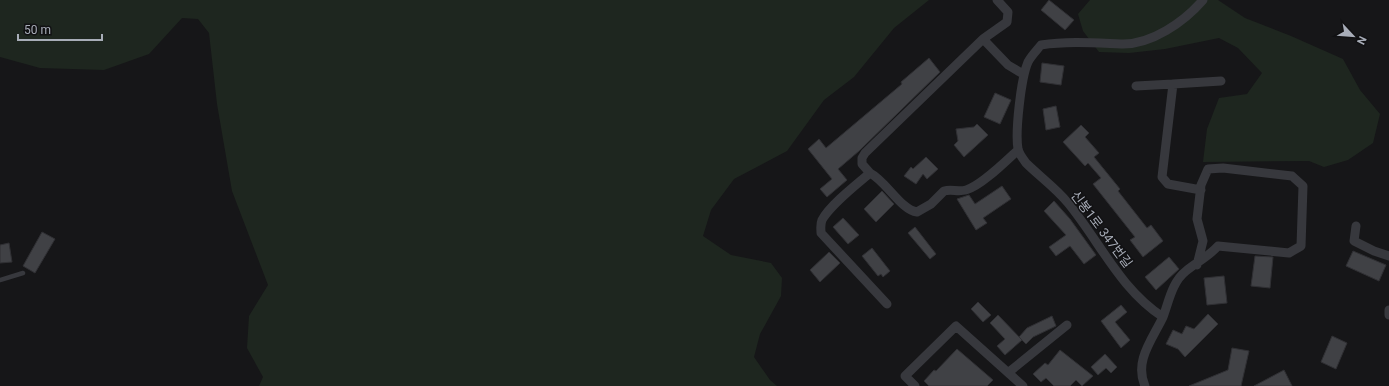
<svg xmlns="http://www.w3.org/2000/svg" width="1389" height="386" viewBox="0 0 1389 386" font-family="Roboto,'Noto Sans KR',sans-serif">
<rect width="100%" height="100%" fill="#161618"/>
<path fill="#1e261f" d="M0 0H929L894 28 854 77 824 100 787 151 734 179 711 210 703 236 731 255 771 263 782 278 781 296 760 334 754 357 770 380 777 386H259L263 377 247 348 249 316 268 285 232 191 217 104 209 33 198 19 182 18 149 54 104 70 40 68 0 57Z
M1090 0H1218L1245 18 1291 36 1343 59 1360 90 1380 114 1373 143 1348 160 1324 167 1309 161 1203 162 1207 129 1219 98 1247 94 1262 73 1238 48 1219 38 1165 49 1129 53 1099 52 1083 31 1078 14Z"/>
<path fill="#404145" stroke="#303034" d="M1049 0 1074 20 1065 30 1041 10Z
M929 58 940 72 859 151 838 169 847 180 827 197 820 189 832 179 808 149 819 139 826 148 902 84 901 82Z
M1042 63 1064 66 1061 85 1040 82Z
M995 93 1011 100 1000 124 984 117Z
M1056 106 1060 127 1046 130 1043 109Z
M977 124 988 135 964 157 954 145 958 141 956 129 974 127Z
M1081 125 1089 133 1085 137 1099 153 1094 157 1120 189 1118 191 1147 228 1151 225 1163 241 1143 257 1130 240 1135 237 1093 184 1101 178 1088 163 1085 166 1063 142Z
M926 157 938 169 927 179 923 174 916 184 904 176 911 167 913 169Z
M1002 186 1011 199 983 218 987 223 976 230 957 199 969 195 975 204Z
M882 191 894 204 876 222 864 209Z
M1054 201 1070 219 1096 255 1084 264 1070 246 1056 256 1049 247 1066 235 1044 211Z
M843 218 859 235 848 244 833 227Z
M915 227 936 254 930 259 908 233Z
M42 232 55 239 35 273 23 266Z
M9 243 12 262 0 263V245Z
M872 248 890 271 883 277 881 274 878 276 862 256Z
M1353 251 1386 265 1379 281 1346 266Z
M829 252 840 263 820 282 810 270Z
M1255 256 1273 257 1270 288 1251 286Z
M1169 257 1179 269 1156 290 1145 277Z
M1224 276 1227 303 1207 305 1204 278Z
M978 302 991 315 983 322 971 309Z
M1121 305 1127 312 1115 322 1130 340 1121 348 1101 321Z
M1208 314 1218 324 1185 357 1178 349 1166 344 1173 330 1182 334 1186 326 1194 329Z
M998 315 1022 340 1005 355 997 346 1005 339 990 323Z
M1052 316 1056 326 1033 337 1026 344 1019 337 1027 328Z
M1332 336 1347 343 1336 369 1321 362Z
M1232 348 1249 351 1241 386H1189L1228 370Z
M957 349 993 380 987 386H929L924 381 934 370 936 371Z
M1060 350 1093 376 1082 386 1076 380 1070 386H1054L1046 378 1041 382 1033 374 1045 363 1048 365Z
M1105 354 1117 367 1111 373 1106 368 1098 375 1091 367Z
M1284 370 1292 386H1254Z"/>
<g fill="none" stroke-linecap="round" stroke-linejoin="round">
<path stroke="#37383d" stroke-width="4.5" d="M0 280 23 273"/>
<path stroke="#37383d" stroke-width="9" d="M983 39 1007 22 1008 12 997 0
M1136 86 1173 84
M870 173 862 164V158L865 153 983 39 1008 65 1023 74
M1201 190 1168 184 1162 177 1173 84 1221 81
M1356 226 1354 241 1374 251 1389 256
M887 304 821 233C821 229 820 225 822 220 830 205 857 184 870 173 886 181 901 210 917 212L931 204 944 191C951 189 958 192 966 190 981 186 1006 161 1018 150
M1389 310V315
M1163 317C1169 301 1172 282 1186 271 1197 262 1208 257 1218 246L1289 253 1301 246 1303 186 1292 176 1223 168 1208 169 1201 185 1197 219 1203 241 1197 265
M1009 372 1067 325
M915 386 905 376 956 326 1023 386
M1145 386C1134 361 1152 340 1163 317 1120 289 1100 242 1068 203 1056 188 1039 176 1026 163 1023 159 1019 154 1018 149 1015 132 1021 78 1028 62 1031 56 1037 50 1041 45 1068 41 1095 43 1121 44 1151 45 1184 22 1203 0"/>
</g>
<g text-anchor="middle" stroke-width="3" stroke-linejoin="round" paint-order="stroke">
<g font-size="13" fill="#a8adb8" stroke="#111113">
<text transform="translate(1102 229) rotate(53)" y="5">신봉1로 347번길</text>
</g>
</g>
<g transform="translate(1353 36) rotate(116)" stroke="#111113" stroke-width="3" paint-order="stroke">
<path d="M0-3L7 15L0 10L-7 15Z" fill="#a8adb8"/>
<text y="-6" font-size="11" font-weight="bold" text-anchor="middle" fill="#a8adb8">N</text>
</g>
<path d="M18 34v6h84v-6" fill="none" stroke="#a8adb8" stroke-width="2"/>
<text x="24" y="34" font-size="12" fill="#a8adb8" stroke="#111113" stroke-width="3" paint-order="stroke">50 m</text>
</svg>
